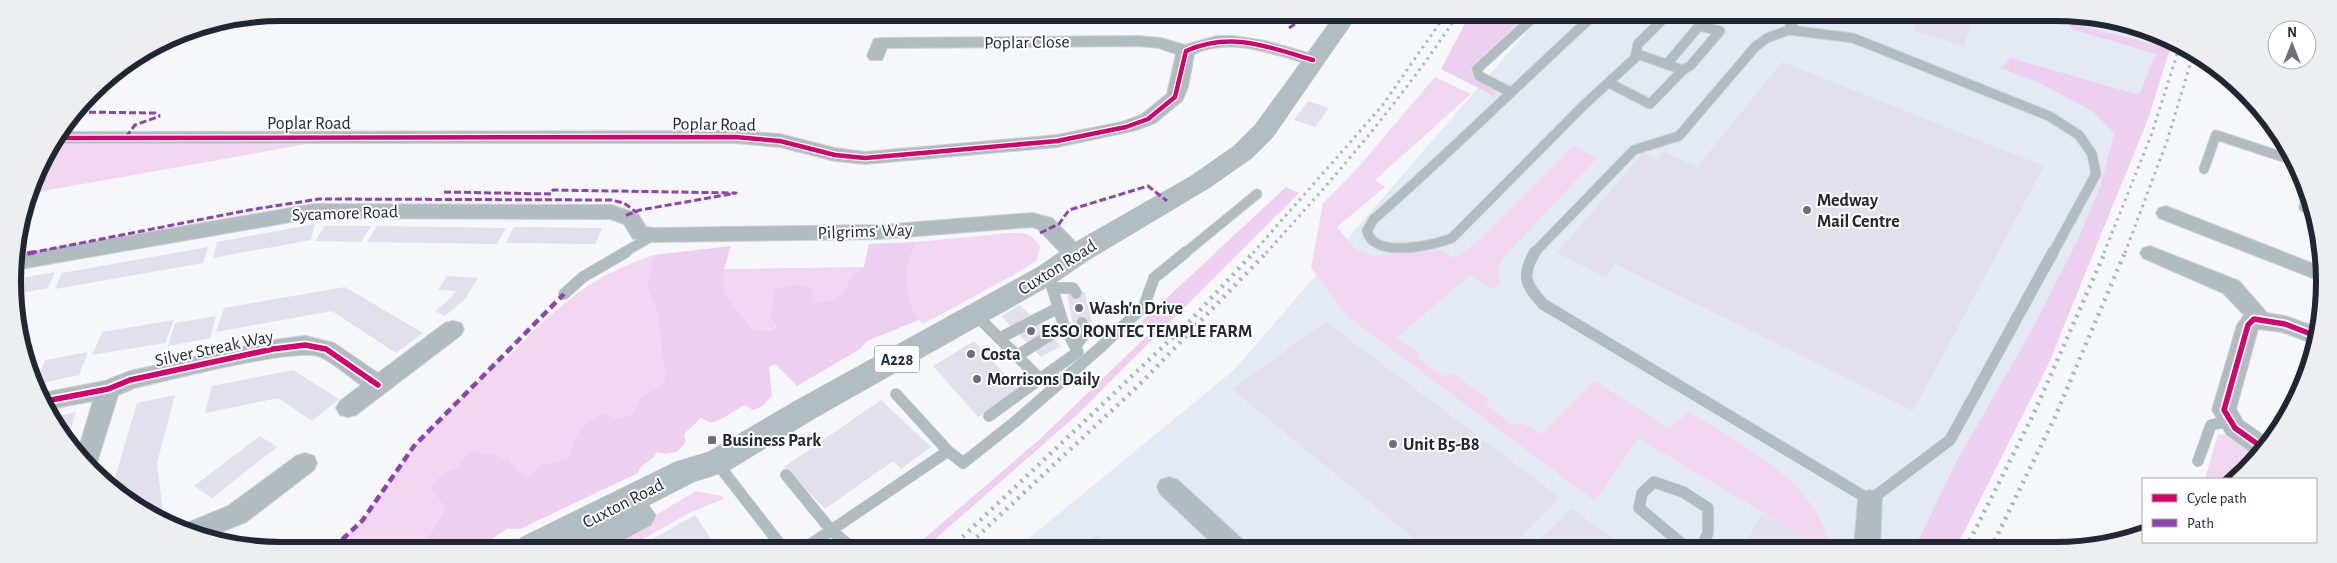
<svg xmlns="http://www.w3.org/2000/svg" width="2337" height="563" viewBox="0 0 2337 563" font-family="'Alegreya Sans',sans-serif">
<rect width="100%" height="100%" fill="#f5f7fa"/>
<path fill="#e3eaf3" d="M1542 14 2091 15 2157 37 2153 45 2156 55 2139 96 2114 133 2101 184 2078 239 2035 324 1956 462 1921 535 1910 548H1017L1234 370Z"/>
<path fill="#f1d7f2" d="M1435 77 1471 94 1375 180 1385 187 1337 227 1355 249 1364 253 1373 256 1440 250 1455 258 1476 243 1573 146 1597 158 1503 258C1497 267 1497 273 1501 283L1492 289 1470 275 1396 338 1420 353 1416 357 1443 376 1452 373 1490 400 1485 404 1512 425 1521 423 1542 434 1595 381 1669 429 1689 412C1736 441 1824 486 1828 548H1814L1816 544 1638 438 1595 501 1347 316 1311 268 1323 203 1356 170Z
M156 141 313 143 32 193 40 162 55 143Z
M1010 233C1027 233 1030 233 1040 246L1037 260 1019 272 923 324C899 305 905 266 916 242Z
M654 255 646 287 657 310 665 377 662 385 639 398V402L631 415 614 418 607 412C579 423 577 431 568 458L557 462 541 464 534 473 526 477 510 461H460L457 467 441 474 430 488 444 506C440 521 429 533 422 548H333L362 521 414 446 499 360 507 358C555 309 587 277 654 255Z
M864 267 851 276 843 293 826 302H816L768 331 751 328 724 292V269Z
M2218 434 2225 435 2257 456C2238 482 2235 479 2205 479Z
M696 491 722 496 724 499 691 512 627 548H600Z"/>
<path fill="#edd0ef" d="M1470 14H1528L1473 65 1471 72 1477 80 1496 89 1494 96 1441 69Z
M2069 23 2153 44 2157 37 2172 43 2148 119 2048 365 1967 526 1955 548H1910L1921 535 1956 462 2035 324 2078 239 2101 184 2114 133 2092 111 2042 84 2001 68 2011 58 2139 95 2156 54 2071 29Z
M1286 187 1299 193 1079 413 925 548H913L1040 439 1150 333 1142 321Z
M916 242C904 268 902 295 919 320L867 341 860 349 797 386 775 364 769 367 772 395 763 406 753 410 745 405C733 411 724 419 711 423L701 418 684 434 686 442 677 452 666 454 657 452C653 461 641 463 638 473L520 529H507L477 548H422C429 533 440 522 444 506L430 488 441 474 457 467 460 461 472 452 495 455 510 461 526 477 533 473 541 464 557 462 568 458C577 431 579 423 607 412L614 418 631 415 639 402V398L662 385 665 377 657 310 646 287 654 255 731 246 724 269V292L751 328 768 331 777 327 771 317 774 290 794 285 811 288 816 302H826L843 293 851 276 864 267 869 244Z"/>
<path fill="#e1e0ec" d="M1886 15H1917L1912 23Z
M1919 15H1954L1972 20 1964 46 1913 30Z
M2033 15H2068L2065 25Z
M1782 62 2044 166 1913 411 1616 264 1605 277 1557 253 1643 153 1658 160 1664 152 1697 167Z
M1308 101 1329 108 1315 127 1294 120Z
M315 224 311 240 213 258 217 242Z
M325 226H371L361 242 315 241Z
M377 226 506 228 497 244 367 242Z
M514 227 602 228 595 244 506 243Z
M208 247 203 263 55 289 62 273Z
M55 272 48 288 16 294 15 279Z
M447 276 478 278 465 299 445 316 435 311 452 297 456 291 438 290Z
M345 287 423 333 396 353 332 311 216 332 224 308Z
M1085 292 1092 322 1073 325 1067 294Z
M1020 305 1061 346 1041 357 1001 316Z
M216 316 210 338 168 346 175 323Z
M174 320 165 343 92 355 102 332Z
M1326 322 1560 498 1509 548H1426L1232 389Z
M974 341 1021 392 978 417 933 366Z
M88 352 79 375 38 384 37 381 45 360Z
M293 370 339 399 312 421 278 398 205 413 212 386Z
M175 395 157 463 164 520 147 514 115 487V478L137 403Z
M881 400 931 447 901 469 893 461 825 509 784 467Z
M76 412 68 438 65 439 54 417Z
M260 436 277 447 212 498 194 486Z
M1572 509 1626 548H1531Z
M1762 514 1817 544 1814 548H1743Z
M695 515 717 548H649L646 543Z
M1098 534 1112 548H1080Z"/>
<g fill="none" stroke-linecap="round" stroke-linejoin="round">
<g stroke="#cfd2d5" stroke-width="11">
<path id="lane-far1" d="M1595 14C1521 82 1449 153 1373 220L1367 231C1374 259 1432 246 1452 238L1584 105 1635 58 1638 44 1668 14
M1783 14 1795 30
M1667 64 1699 26 1720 31 1691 65 1683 70
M1609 83 1650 104 1683 70 1637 54
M1510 92 1479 76 1477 69 1537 14
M2204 169 2216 135 2289 159
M2307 194 2304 207 2315 211
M623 253 654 235
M1185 253 1257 194
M1534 253 1634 150 1679 136 1755 47 1767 38 1789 30 1853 38 2049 116 2079 135 2092 154 2096 174 2053 253"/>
</g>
<g stroke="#cfd2d5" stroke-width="12">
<path id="lane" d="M1535 252C1521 276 1525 284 1543 304L1870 500 1950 440 2053 252
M1052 288H1073L1076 293
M564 294 583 277 626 252
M976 315 1017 356 1064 326 1048 274
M1000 338 1058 308
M1075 347 1083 336 1082 323
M1017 356 1040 379 1078 352 1064 326
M989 416 1040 379
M948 451 963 463 1016 421 1102 346 1144 306 1154 278 1186 252
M2198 461 2211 425 2229 421
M717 463 783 548
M786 475 831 530 852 548
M805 548 948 451 896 394
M1687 548 1639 508 1642 493 1654 482 1683 492 1708 508V533L1701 548"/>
</g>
<g stroke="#cfd2d5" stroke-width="2">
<path id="street" d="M1138 36 1161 38 1185 45 1217 36H1233L1266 41 1319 56 1322 60 1319 64 1313 65C1273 55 1234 36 1194 54L1188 87 1182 101 1155 123 1133 131 1057 147 865 164 835 161 780 147 735 143H55L64 132 735 131 780 134 835 148 865 152 1057 135 1122 122 1141 115 1167 94 1176 54 1159 48 1138 46 887 48 882 60H870L867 56 874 39 880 38Z
M314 204 612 205 638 214 646 227 654 228 880 225 1032 213 1052 218 1087 254 1084 259C1066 265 1051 241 1038 229L1032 227 880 239 654 242 633 239 624 224 610 219 314 218 14 270 15 255Z
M2166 206 2319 266 2320 281 2159 218 2156 213 2159 208Z
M2150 246 2239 281 2267 313 2285 316 2319 328 2314 344 2282 332 2258 329 2236 409 2243 421 2269 439 2257 456 2227 435 2212 410 2237 325 2244 315 2223 293 2143 258 2140 253 2143 248Z
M453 321 461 323 464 329 461 335 356 415 348 417 340 415 336 408 340 401 361 385C348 376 335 364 321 357 298 346 166 381 134 388L118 395 95 469 77 454 93 401 50 409 42 393 105 381 130 371 273 340 305 336 334 343 378 373 445 323Z
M305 453 314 456 317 463 314 470 246 522 211 536 185 527 187 523 228 506 296 456Z
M1169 477 1178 480 1243 540 1247 548H1217L1160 494 1157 487 1160 480Z
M1870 490 1879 493 1882 500 1880 548H1854L1858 500 1861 493Z"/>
</g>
<g stroke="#cfd2d5" stroke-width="1">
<path id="primary" d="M1336 14H1358L1273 137 1252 158 1209 188 1087 261 1058 281 817 417 728 471 694 482 649 505 656 515 651 525 608 548H516L520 538 675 462 708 452 795 401 1038 267 1067 247 1191 176 1234 146 1255 125Z"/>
</g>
<use href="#lane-far1" stroke="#b1bcc0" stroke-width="9"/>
<use href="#lane" stroke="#b1bcc0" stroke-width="11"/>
<use href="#street" fill="#b1bcc0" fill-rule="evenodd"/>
<use href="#primary" fill="#b2bcc3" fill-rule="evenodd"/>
<path stroke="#b0b6b9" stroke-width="3" stroke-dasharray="2.5 4.5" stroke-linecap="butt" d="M1253 253 1382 106 1446 14
M1266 253C1335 177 1402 100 1458 14
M2104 253 2152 133 2180 45
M2125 253 2167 141 2194 52"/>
<path stroke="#b0b6b9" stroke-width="4.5" stroke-dasharray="2.5 5.5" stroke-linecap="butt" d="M951 548 1190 321 1254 252
M965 548 1140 384 1267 252
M1966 548 2034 413 2105 252
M1991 548 2055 417 2125 252"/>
<path stroke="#8e44ad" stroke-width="3" stroke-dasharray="7 3" stroke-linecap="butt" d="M1289 28 1310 14
M79 112 155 113 160 116
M126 137 135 125 160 116
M444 192 551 194 553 190 736 193 640 210 624 216
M1040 233 1059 224 1069 210 1148 186 1167 201
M30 253 249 210 319 199 611 200 624 203 636 212"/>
<path stroke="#8e44ad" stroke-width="4.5" stroke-dasharray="8 4.5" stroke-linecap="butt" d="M15 256 36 252
M333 548 362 521 414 446 564 294"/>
<g stroke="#fff" stroke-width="7">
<path id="cycleway-far1" d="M59 138 735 137 780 141 835 155 865 158 1057 141 1126 127 1148 119 1175 97 1186 51C1231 31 1269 47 1313 60"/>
</g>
<g stroke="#fff" stroke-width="9">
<path id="cycleway" d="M46 401 108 389 130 380 273 349 305 345 326 349 378 385
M2263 448 2235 428 2224 410 2248 325 2254 319 2285 324 2316 336"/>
</g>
<use href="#cycleway-far1" stroke="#d6006c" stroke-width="4.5"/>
<use href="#cycleway" stroke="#d6006c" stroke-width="5.5"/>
</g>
<g fill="#6b7078" stroke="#fff" stroke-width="2">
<circle cx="1807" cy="210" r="5"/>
<circle cx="1079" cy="308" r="5"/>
<circle cx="1031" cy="331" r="5"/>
<circle cx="971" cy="354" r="5"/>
<circle cx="977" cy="379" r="5"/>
<rect x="707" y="435" width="10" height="10" rx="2.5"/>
<circle cx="1393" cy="444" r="5"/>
</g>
<g text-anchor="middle" stroke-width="4" stroke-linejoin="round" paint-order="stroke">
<rect fill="#fff" stroke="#636870" stroke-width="1" x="874.5" y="345.5" width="45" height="27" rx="4"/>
<g font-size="16" font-weight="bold" fill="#202732">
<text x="897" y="365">A228</text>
</g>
<g font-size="18" fill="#202732" stroke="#fff">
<text transform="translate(1027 42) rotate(-1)" y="6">Poplar Close</text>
<text x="309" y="129">Poplar Road</text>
<text transform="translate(714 124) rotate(1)" y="6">Poplar Road</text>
<text transform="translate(345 213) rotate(-2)" y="6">Sycamore Road</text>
<text transform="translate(865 231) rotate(-2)" y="6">Pilgrims' Way</text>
<text transform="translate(1057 267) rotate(-32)" y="6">Cuxton Road</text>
<text transform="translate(214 348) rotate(-12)" y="6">Silver Streak Way</text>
<text transform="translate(623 503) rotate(-27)" y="6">Cuxton Road</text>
</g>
<g font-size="18" font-weight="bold" fill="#202732" stroke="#fff" text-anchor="start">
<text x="1817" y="206">Medway<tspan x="1817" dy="21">Mail Centre</tspan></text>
<text x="1089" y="314">Wash'n Drive</text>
<text x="1041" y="337">ESSO RONTEC TEMPLE FARM</text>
<text x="981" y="360">Costa</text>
<text x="987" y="385">Morrisons Daily</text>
<text x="722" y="446">Business Park</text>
<text x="1403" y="450">Unit B5-B8</text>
</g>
</g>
<path d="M0 0H2337V563H0ZM281 21H2056A260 260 0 0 1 2316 281V282A260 260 0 0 1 2056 542H281A260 260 0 0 1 21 282V281A260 260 0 0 1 281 21Z" fill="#edeeef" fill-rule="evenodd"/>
<path fill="none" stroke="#202732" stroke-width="6" d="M281 21H2056A260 260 0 0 1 2316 281V282A260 260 0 0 1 2056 542H281A260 260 0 0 1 21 282V281A260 260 0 0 1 281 21Z"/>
<rect x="2142" y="478" width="175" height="65" fill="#ffffff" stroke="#a6a9ad"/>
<rect x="2152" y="494" width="25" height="8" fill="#d6006c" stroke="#a6a9ad"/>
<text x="2187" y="503" font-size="15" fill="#202732">Cycle path</text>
<rect x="2152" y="519" width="25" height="8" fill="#8e44ad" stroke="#a6a9ad"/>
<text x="2187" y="528" font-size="15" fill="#202732">Path</text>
<g transform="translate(2292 45)"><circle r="24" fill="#ffffff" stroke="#a6a9ad"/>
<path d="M0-4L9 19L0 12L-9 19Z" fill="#6b7078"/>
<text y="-8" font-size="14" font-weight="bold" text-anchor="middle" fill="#202732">N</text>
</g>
</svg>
